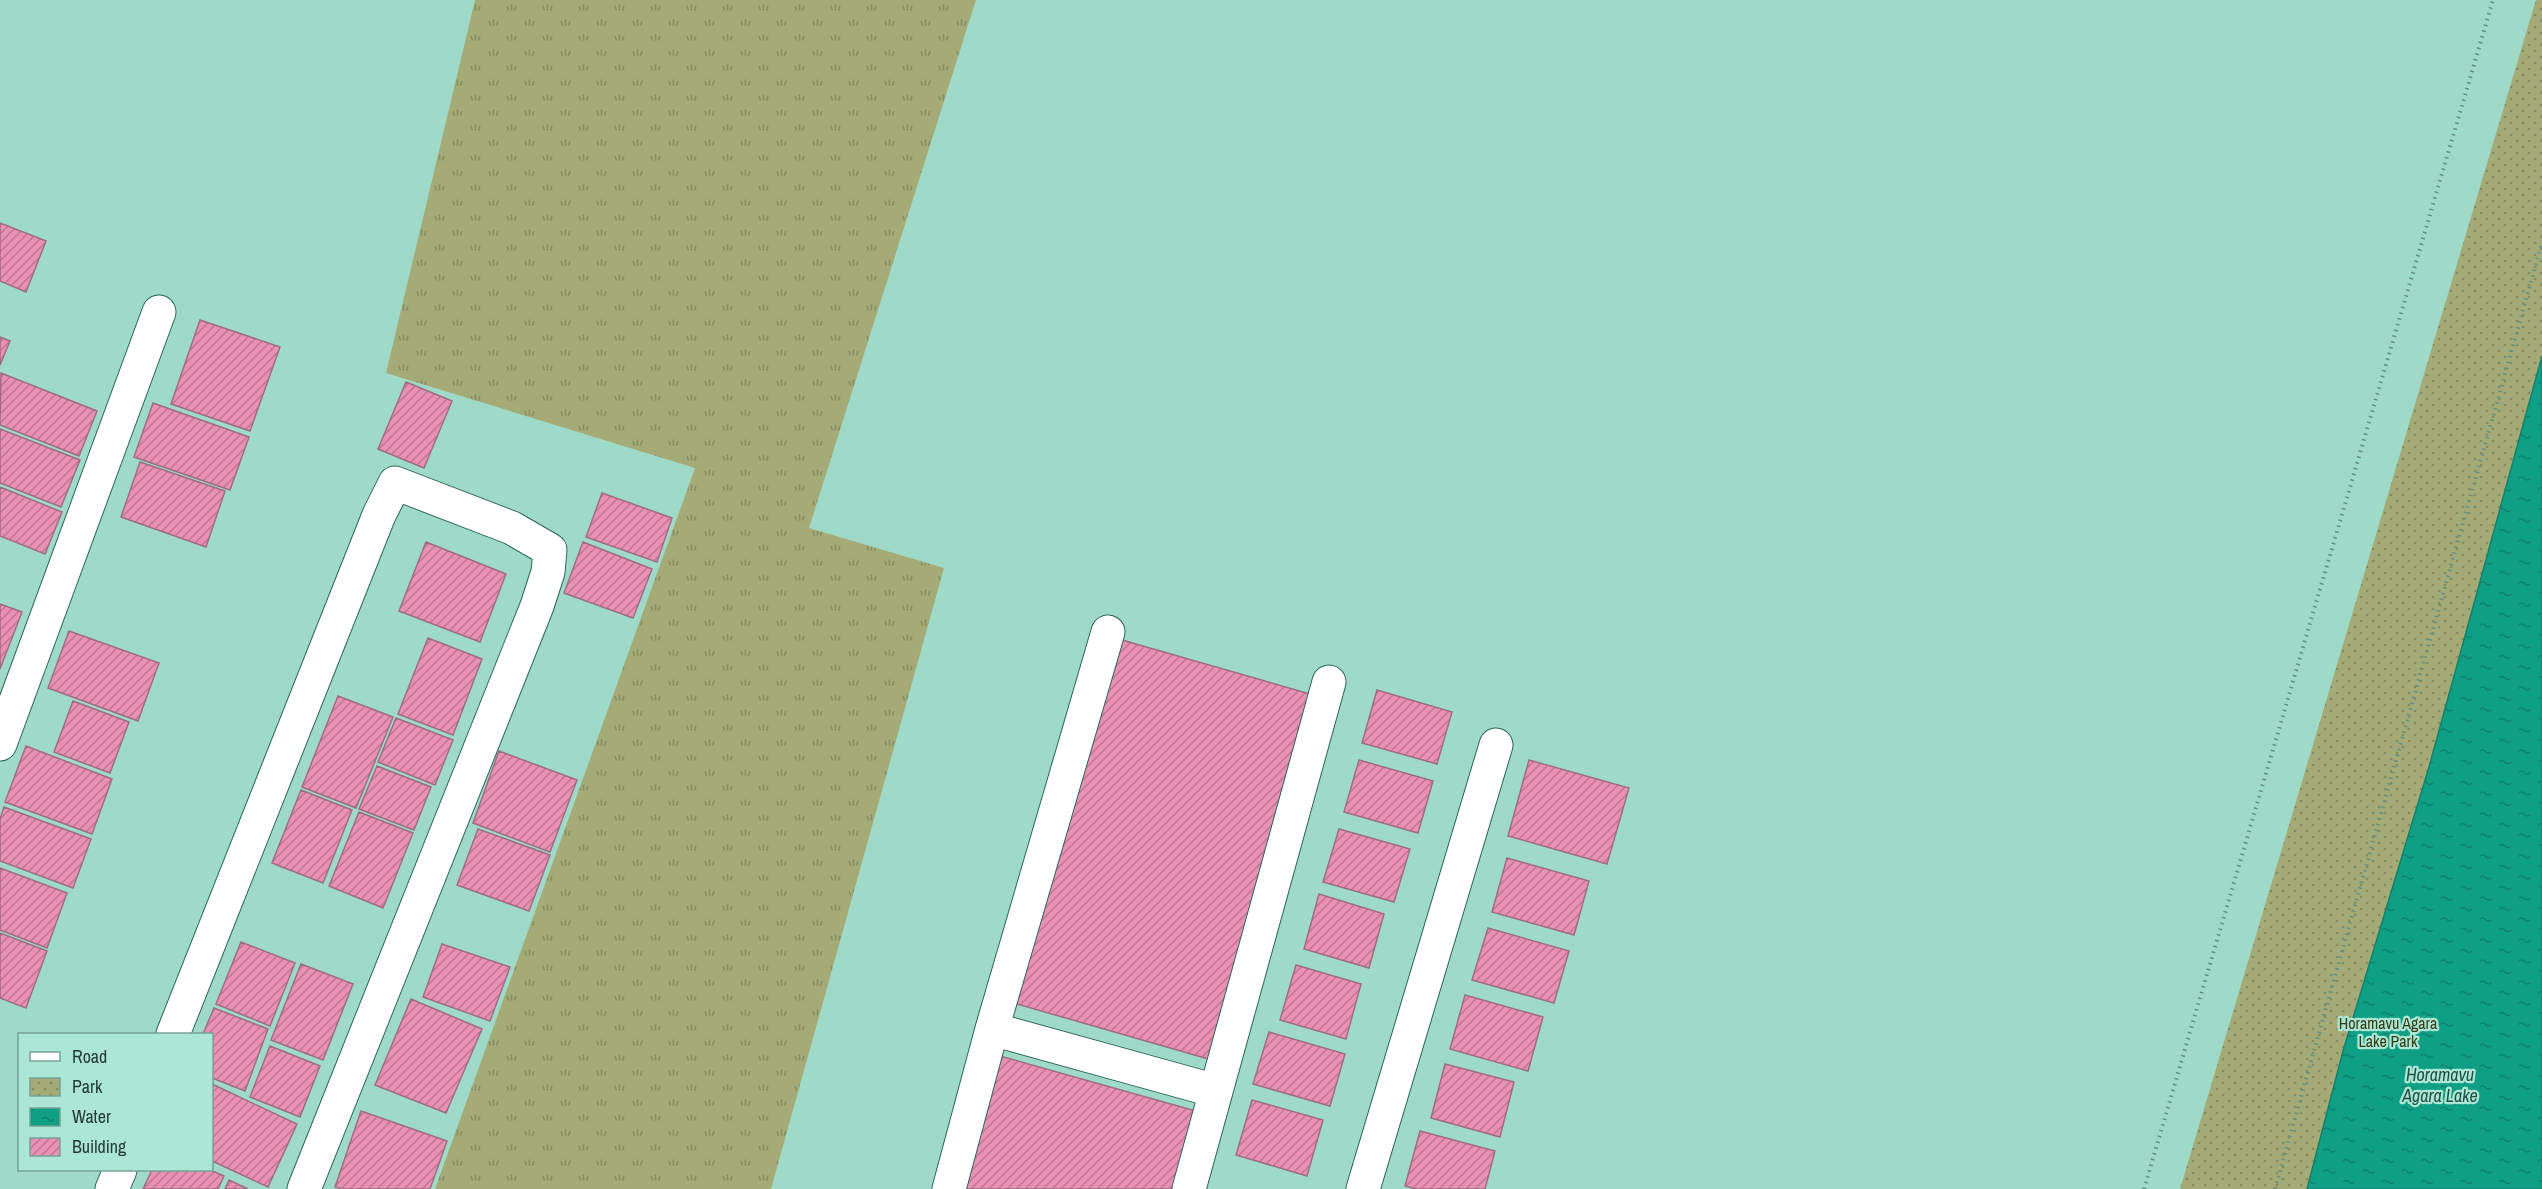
<svg xmlns="http://www.w3.org/2000/svg" width="2542" height="1189" viewBox="0 0 2542 1189" font-family="'Archivo Narrow',sans-serif">
<defs>
<pattern id="grass-tufts" width="24" height="20" patternUnits="userSpaceOnUse" patternTransform="scale(1.5)"><rect width="24" height="20" fill="#a4ab77"/><path d="M3 7l-1-3M5 7V3M7 7l1-3M15 17l-1-3M17 17v-4M19 17l1-3" fill="none" stroke="#858c62"/></pattern>
<pattern id="park-dots" width="8" height="8" patternUnits="userSpaceOnUse" patternTransform="scale(1.5)"><rect width="8" height="8" fill="#a4ab77"/><path d="M2 2h.1M6 6h.1" fill="none" stroke="#858c62" stroke-width="1.8" stroke-linecap="round"/></pattern>
<pattern id="water-ripples" width="26" height="14" patternUnits="userSpaceOnUse" patternTransform="scale(1.5)"><rect width="26" height="14" fill="#0e9f84"/><path d="M2 4q2-2 4 0t4 0M15 11q2-2 4 0t4 0" fill="none" stroke="#0d836d"/></pattern>
<pattern id="building-hatch" width="6" height="6" patternUnits="userSpaceOnUse" patternTransform="scale(1.5)"><rect width="6" height="6" fill="#ea90b4"/><path d="M-1 1l2-2M0 6l6-6M5 7l2-2" fill="none" stroke="#bd7793"/></pattern>
</defs>
<rect width="100%" height="100%" fill="#9fdac9"/>
<path fill="url(#grass-tufts)" d="M475 0H976L809 528 944 568 771 1189H435L695 468 386 373Z"/>
<path fill="url(#park-dots)" d="M2536 0H2542V1189H2180Z"/>
<path fill="url(#water-ripples)" stroke="#15816c" stroke-width="1.5" d="M2542 356V1189H2307L2343 1051 2429 767Z"/>
<path fill="url(#building-hatch)" stroke="#9e6e80" stroke-width="1.5" d="M0 223 46 241 26 292 0 281Z
M200 320 280 347 250 431 171 404Z
M0 337 10 341 0 365Z
M1 373 97 411 79 456 0 425Z
M406 382 452 401 424 468 378 449Z
M153 403 249 437 230 490 134 457Z
M0 429 80 460 61 507 0 483Z
M140 462 225 491 206 547 121 517Z
M0 487 62 512 45 554 0 536Z
M602 493 672 518 657 562 586 537Z
M426 542 506 574 480 642 399 611Z
M583 542 652 569 633 618 564 593Z
M0 604 22 612 0 669Z
M69 631 159 663 138 721 48 688Z
M428 638 482 659 453 735 398 714Z
M1115 638 1317 696 1212 1060 1010 1002Z
M1377 690 1452 712 1437 764 1362 743Z
M338 696 393 717 356 808 302 787Z
M73 701 129 722 110 773 54 752Z
M396 718 453 740 435 785 378 762Z
M26 746 112 779 92 834 5 802Z
M499 751 577 780 550 852 473 823Z
M1359 760 1433 781 1418 833 1344 812Z
M1529 760 1629 788 1607 864 1508 836Z
M377 766 431 787 414 830 359 809Z
M301 790 352 810 323 883 272 863Z
M4 807 91 839 73 888 0 861V819Z
M359 812 413 833 383 908 329 886Z
M478 829 550 855 529 911 457 885Z
M1339 829 1410 849 1394 902 1323 882Z
M1507 858 1589 881 1574 935 1492 912Z
M0 868 67 893 47 948 0 930Z
M1319 894 1384 914 1369 968 1304 949Z
M1488 928 1569 951 1554 1003 1472 980Z
M0 933 47 951 26 1008 0 998Z
M241 942 295 963 270 1026 216 1004Z
M442 944 510 967 490 1021 423 997Z
M301 964 353 984 323 1060 271 1040Z
M1296 965 1361 984 1346 1039 1280 1020Z
M1465 995 1543 1017 1528 1071 1450 1049Z
M411 999 482 1029 446 1113 375 1085Z
M214 1008 268 1029 245 1091 212 1078V1034H203Z
M1269 1032 1345 1054 1330 1106 1253 1084Z
M270 1046 320 1066 300 1117 250 1097Z
M993 1054 1203 1113 1182 1189H956Z
M1445 1064 1514 1082 1500 1137 1431 1118Z
M212 1084 297 1124 268 1187 212 1161Z
M1252 1100 1323 1120 1307 1176 1236 1155Z
M361 1111 447 1141 430 1189H342L335 1187Z
M1420 1131 1495 1151 1485 1189H1416L1405 1186Z
M152 1170H210L224 1176 218 1189H143Z
M229 1180 248 1189H225Z"/>
<g fill="none" stroke-linecap="round" stroke-linejoin="round">
<g stroke="#2b6556" stroke-width="35">
<path id="minor" d="M0 744 159 312
M992 1029 1216 1091
M173 1034 379 515 395 483 512 528 550 550 548 572 537 606 304 1189
M112 1189 120 1170
M949 1189 992 1029 1108 632
M1189 1189 1329 682
M1363 1189 1496 745"/>
</g>
<path stroke="#659083" stroke-width="4" stroke-dasharray="1.5 4.5" stroke-linecap="butt" d="M2144 1189 2493 0
M2275 1189 2542 243"/>
<use href="#minor" stroke="#fff" stroke-width="33"/>
</g>
<g text-anchor="middle" stroke-width="4.5" stroke-linejoin="round" paint-order="stroke">
<g font-size="16" fill="#363a13" stroke="#ace7d6">
<text x="2388" y="1029">Horamavu Agara<tspan x="2388" dy="18">Lake Park</tspan></text>
</g>
<g font-size="18" font-style="italic" fill="#1d5043" stroke="#ace7d6">
<text x="2440" y="1081">Horamavu<tspan x="2440" dy="21">Agara Lake</tspan></text>
</g>
</g>
<rect x="18" y="1033" width="195" height="138" fill="#ace7d6" stroke="#76a396" stroke-width="1.5"/>
<rect x="30" y="1052" width="30" height="9" fill="#ffffff" stroke="#76a396" stroke-width="1.5"/>
<text x="72" y="1063" font-size="18" fill="#243c35">Road</text>
<rect x="30" y="1078" width="30" height="18" fill="url(#park-dots)" stroke="#76a396" stroke-width="1.5"/>
<text x="72" y="1093" font-size="18" fill="#243c35">Park</text>
<rect x="30" y="1108" width="30" height="18" fill="url(#water-ripples)" stroke="#76a396" stroke-width="1.5"/>
<text x="72" y="1123" font-size="18" fill="#243c35">Water</text>
<rect x="30" y="1138" width="30" height="18" fill="url(#building-hatch)" stroke="#76a396" stroke-width="1.5"/>
<text x="72" y="1153" font-size="18" fill="#243c35">Building</text>
</svg>
